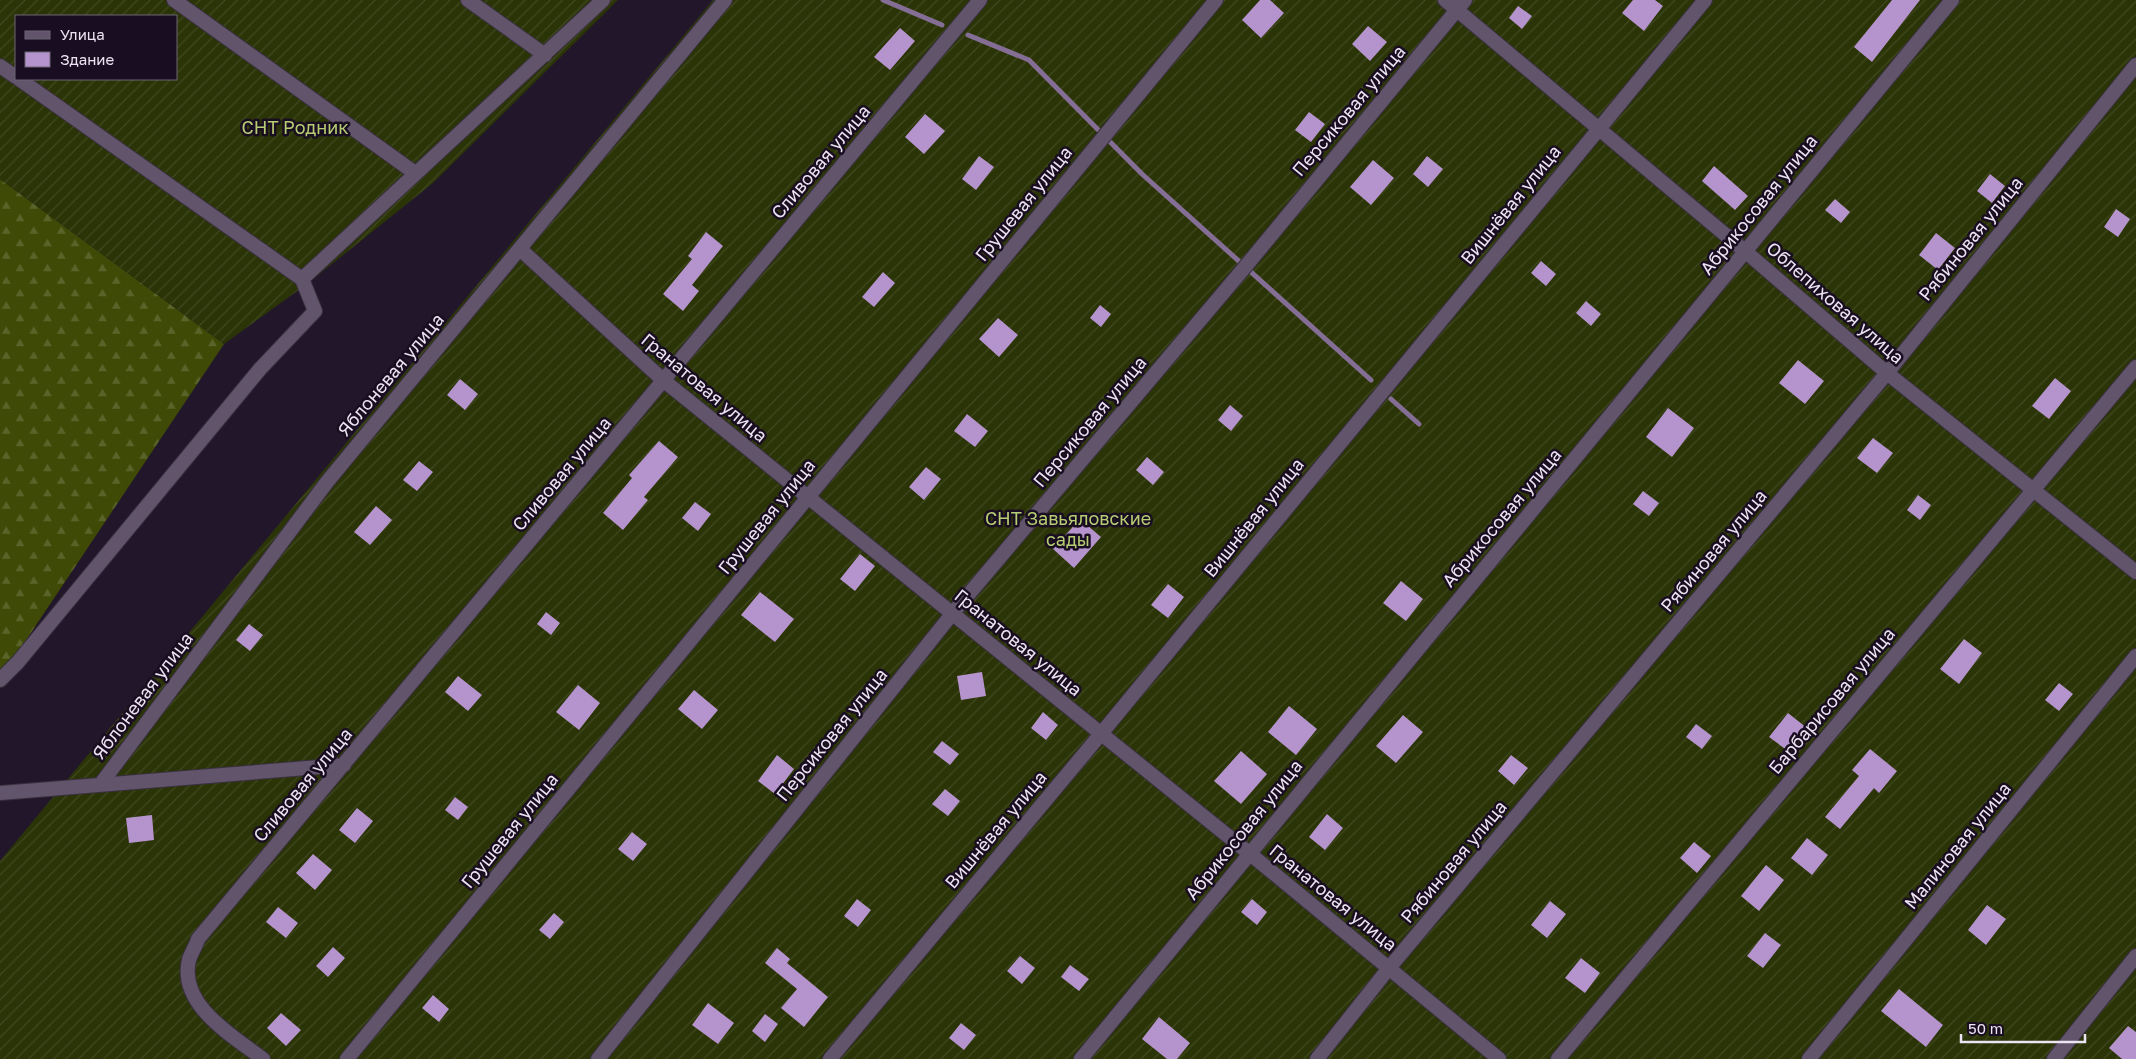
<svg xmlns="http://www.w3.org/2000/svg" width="2136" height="1059" viewBox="0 0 2136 1059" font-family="'Golos Text',sans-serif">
<defs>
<pattern id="forest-firs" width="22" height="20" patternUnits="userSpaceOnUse" patternTransform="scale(1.25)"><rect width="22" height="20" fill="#3e4a05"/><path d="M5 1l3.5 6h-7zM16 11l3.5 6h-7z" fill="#5a642a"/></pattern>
<pattern id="garden-furrows" width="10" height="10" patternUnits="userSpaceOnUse" patternTransform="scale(1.25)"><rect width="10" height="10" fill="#2b3407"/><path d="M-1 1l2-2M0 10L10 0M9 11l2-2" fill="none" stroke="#40481f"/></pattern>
</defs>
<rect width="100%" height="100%" fill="#22172a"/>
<path fill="url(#forest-firs)" d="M0 179 224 344 0 679Z"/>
<path fill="url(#garden-furrows)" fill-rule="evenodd" d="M0 0H618L433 183 307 284 224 344 0 179ZM16 16H176V79H16Z
M713 0H2136V1059H0V861Z"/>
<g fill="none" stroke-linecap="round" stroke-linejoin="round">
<path stroke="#846e95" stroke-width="5" d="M883 0 942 25
M968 35 1029 60 1142 174 1371 380
M1391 399 1419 424"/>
</g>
<path fill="#b594cd" d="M1260 0H1270L1284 13 1261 38 1242 20Z
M1633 0H1655L1663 6 1644 31 1622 13Z
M1892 0H1920L1872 62 1854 47Z
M1518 6 1532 16 1522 29 1509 18Z
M1368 26 1387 42 1370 61 1352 44Z
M900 28 915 41 890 70 874 57Z
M1309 112 1325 124 1311 142 1295 130Z
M925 114 945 131 924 154 905 137Z
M979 156 994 167 976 190 962 179Z
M1427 156 1443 169 1428 187 1413 174Z
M1373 160 1394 178 1371 205 1350 187Z
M1714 166 1748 196 1735 210 1702 181Z
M1990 174 2005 186 1992 203 1977 191Z
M1835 199 1850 212 1841 223 1825 210Z
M2116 209 2130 219 2118 237 2104 227Z
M706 232 723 246 692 285 699 291 683 311 663 294 692 259 688 256Z
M1936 233 1955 248 1938 270 1919 255Z
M1541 261 1556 274 1546 286 1531 273Z
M883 272 895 283 874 307 862 297Z
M1586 301 1601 314 1591 326 1576 313Z
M1100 305 1111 314 1101 327 1090 318Z
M998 318 1018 335 999 357 979 339Z
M1798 360 1824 381 1805 404 1779 383Z
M2055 378 2071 391 2049 419 2032 406Z
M460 379 478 394 465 410 447 395Z
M1230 405 1243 416 1231 431 1218 420Z
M1668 408 1694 428 1672 457 1646 437Z
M967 414 988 431 975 447 954 431Z
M1873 438 1893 453 1877 473 1857 458Z
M659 441 678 457 644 497 648 500 623 530 603 513 632 478 629 475Z
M1147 457 1164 472 1153 485 1136 470Z
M419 461 433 472 417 491 403 480Z
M926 467 941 479 924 500 909 487Z
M1643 491 1659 503 1649 516 1633 504Z
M1918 495 1931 505 1920 520 1907 510Z
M695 502 711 514 698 531 682 518Z
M376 506 392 520 370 545 354 532Z
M1080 519 1101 537 1074 568 1053 549Z
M860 554 875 566 855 591 840 579Z
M1401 581 1423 599 1406 621 1383 603Z
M1168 584 1184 597 1168 618 1151 605Z
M760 592 794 619 775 642 741 615Z
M546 612 560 623 551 635 537 624Z
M249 624 263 635 250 651 236 640Z
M1964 639 1982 653 1959 684 1940 669Z
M982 672 986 696 961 700 957 676Z
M458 676 482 695 468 711 445 692Z
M2059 683 2073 694 2059 711 2045 700Z
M578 685 600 703 579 730 556 712Z
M694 690 718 710 702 729 678 709Z
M1289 706 1317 729 1296 755 1268 732Z
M1043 712 1058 725 1046 740 1031 728Z
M1788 713 1807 728 1788 751 1769 737Z
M1403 715 1423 732 1396 763 1376 746Z
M1696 724 1712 736 1702 749 1686 737Z
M942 741 959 754 950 765 933 752Z
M1870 749 1897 771 1879 793 1874 788 1840 829 1825 817 1859 776 1852 770Z
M1241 751 1267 774 1241 804 1214 781Z
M777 755 794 769 775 794 758 781Z
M1511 755 1528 768 1514 785 1498 771Z
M945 789 960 801 948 816 932 804Z
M455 797 468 807 458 820 445 810Z
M357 808 373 821 355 843 339 830Z
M1327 814 1343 828 1325 850 1309 837Z
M152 815 154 840 129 843 126 818Z
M632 832 647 844 633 861 618 849Z
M1807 838 1828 855 1812 875 1791 858Z
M1694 842 1711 856 1697 873 1680 858Z
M313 854 332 870 315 890 296 873Z
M1766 865 1784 880 1759 911 1741 896Z
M857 899 871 910 858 927 844 916Z
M1252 899 1267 912 1257 925 1241 912Z
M1550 901 1566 914 1547 938 1531 925Z
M1987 905 2006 919 1986 945 1968 930Z
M278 907 298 923 286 938 266 922Z
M554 913 564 922 550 939 539 930Z
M1765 933 1781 945 1763 968 1747 956Z
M333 947 345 958 328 977 316 966Z
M777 948 790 959 787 963 828 997 804 1027 781 1008 797 989 765 963Z
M1020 956 1035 968 1022 984 1007 971Z
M1581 958 1600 973 1585 993 1565 978Z
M1070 965 1089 979 1079 991 1061 977Z
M1899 989 1943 1025 1926 1047 1881 1011Z
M433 995 449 1009 439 1022 422 1008Z
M708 1003 734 1023 718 1044 692 1025Z
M281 1013 301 1030 286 1046 267 1028Z
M765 1014 778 1024 765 1042 752 1031Z
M1159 1017 1190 1043 1177 1059H1167L1142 1039Z
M961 1023 976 1035 964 1050 949 1038Z
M2128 1026 2136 1032V1059H2122L2109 1048Z"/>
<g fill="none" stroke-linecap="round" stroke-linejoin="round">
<g stroke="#39303f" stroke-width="16">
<path id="street" d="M174 0 415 173
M468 0 545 55
M1445 0 1746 252 1887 373 2136 572
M0 66 16 77
M520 249 663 380 1249 853 1499 1059
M302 279 603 0
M0 680 18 662 260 369 315 311 302 279 19 79
M100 785 327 482 725 0
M0 793 344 765
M263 1059C233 1036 178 1005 189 960 191 953 196 946 198 939L980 0
M347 1059 1216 0
M598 1059 952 614 1245 267 1465 0
M830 1059 1100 735 1705 0
M1081 1059 1952 0
M1317 1059 1389 968 1887 373 2136 65
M1558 1059 2136 367
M1809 1059 2136 656
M2054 1059 2136 956"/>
</g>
<use href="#street" stroke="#61546b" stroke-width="14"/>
</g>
<g text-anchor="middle" stroke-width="5" stroke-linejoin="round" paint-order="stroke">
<g font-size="18" fill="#ece4f2" stroke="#190e21">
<text transform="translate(1349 111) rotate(-50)" y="6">Персиковая улица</text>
<text transform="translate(821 162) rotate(-50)" y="6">Сливовая улица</text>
<text transform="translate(1024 204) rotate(-51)" y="6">Грушевая улица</text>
<text transform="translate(1511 205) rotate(-51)" y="6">Вишнёвая улица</text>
<text transform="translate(1759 205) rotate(-51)" y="6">Абрикосовая улица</text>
<text transform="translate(1971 239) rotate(-51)" y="6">Рябиновая улица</text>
<text transform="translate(1835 303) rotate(41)" y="6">Облепиховая улица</text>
<text transform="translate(391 375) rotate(-50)" y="6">Яблоневая улица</text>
<text transform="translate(704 388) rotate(40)" y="6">Гранатовая улица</text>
<text transform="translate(1090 422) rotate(-50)" y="6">Персиковая улица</text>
<text transform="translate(562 474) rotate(-50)" y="6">Сливовая улица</text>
<text transform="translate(767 517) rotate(-51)" y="6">Грушевая улица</text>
<text transform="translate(1254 518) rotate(-51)" y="6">Вишнёвая улица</text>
<text transform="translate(1502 518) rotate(-50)" y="6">Абрикосовая улица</text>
<text transform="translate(1714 551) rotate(-50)" y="6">Рябиновая улица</text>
<text transform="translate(1018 643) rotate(39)" y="6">Гранатовая улица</text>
<text transform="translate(143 696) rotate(-53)" y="6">Яблоневая улица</text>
<text transform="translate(1832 701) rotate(-50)" y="6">Барбарисовая улица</text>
<text transform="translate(832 735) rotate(-51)" y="6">Персиковая улица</text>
<text transform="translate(303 785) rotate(-50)" y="6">Сливовая улица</text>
<text transform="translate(996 830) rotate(-50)" y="6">Вишнёвая улица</text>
<text transform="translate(1244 830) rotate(-51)" y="6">Абрикосовая улица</text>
<text transform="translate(510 831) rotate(-51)" y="6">Грушевая улица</text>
<text transform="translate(1958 846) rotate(-51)" y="6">Малиновая улица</text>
<text transform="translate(1454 862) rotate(-50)" y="6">Рябиновая улица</text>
<text transform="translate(1333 898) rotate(39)" y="6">Гранатовая улица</text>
</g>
<g font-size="18" fill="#b7cd73" stroke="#190e21">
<text x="295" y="134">СНТ Родник</text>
<text x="1068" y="525">СНТ Завьяловские<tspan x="1068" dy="21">сады</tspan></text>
</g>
</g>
<rect x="15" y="15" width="162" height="65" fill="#190e21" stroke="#6d6475"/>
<rect x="25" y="31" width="25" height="8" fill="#61546b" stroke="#6d6475"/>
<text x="60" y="40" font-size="15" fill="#ece4f2">Улица</text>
<rect x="25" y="52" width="25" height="15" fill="#b594cd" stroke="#6d6475"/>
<text x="60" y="65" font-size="15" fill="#ece4f2">Здание</text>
<path d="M1961 1034v8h124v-8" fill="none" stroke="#ece4f2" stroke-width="2.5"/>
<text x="1968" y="1034" font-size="15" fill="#ece4f2" stroke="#190e21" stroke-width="4" paint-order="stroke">50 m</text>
</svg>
